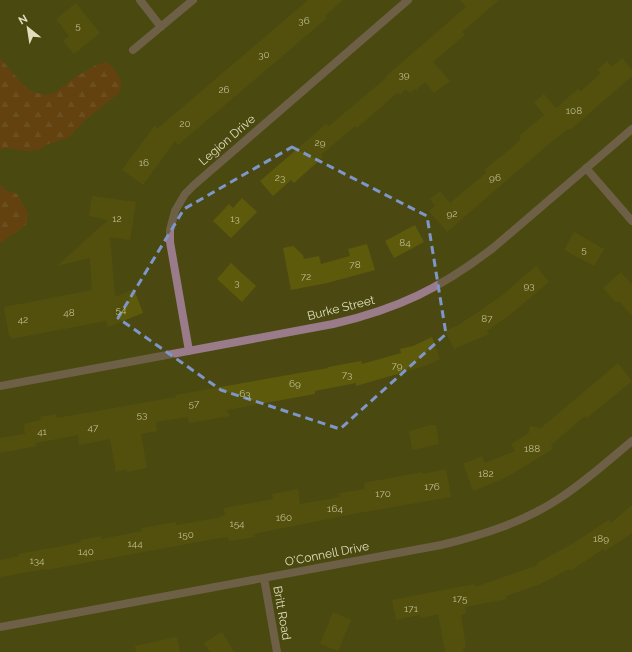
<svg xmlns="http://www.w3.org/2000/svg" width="632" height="652" viewBox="0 0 632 652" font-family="Raleway,sans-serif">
<defs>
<pattern id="forest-firs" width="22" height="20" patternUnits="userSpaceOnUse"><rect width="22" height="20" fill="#833b11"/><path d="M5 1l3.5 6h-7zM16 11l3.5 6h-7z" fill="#945732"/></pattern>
</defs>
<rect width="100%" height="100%" fill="#4b4911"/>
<path fill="url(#forest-firs)" d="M0 58 23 85 33 92 45 95 56 92 74 78 96 65 107 62 115 70 121 81 120 92 84 121 68 138 48 144 38 150 27 151 5 148 0 150Z
M0 184 5 190 17 194 28 213 26 225 0 243Z"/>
<path fill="#5d5a0c" d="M308 0H343L325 16 327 18 178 145 175 141 143 185 122 170 155 125 157 129Z
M460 0H499L462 32 465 35 433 62 450 81 434 93 425 82 416 90 415 89 410 93 406 89 400 95 398 92 357 128 355 126 321 155 323 157 294 183 291 180 273 196 260 181 326 124 329 126 386 78 385 77 466 7Z
M76 3 100 33 74 54 63 41 69 36 56 19Z
M622 58 632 70V76L570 130 568 129 544 148 447 232 429 211 435 206 430 199 440 191 450 203 486 173 484 170 515 145 521 139 519 136 544 115 534 102 544 94 556 108 578 89 581 91 601 73 597 70 607 61 612 67Z
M92 196 136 202 130 240 110 237 115 297 134 289 143 313 108 327 106 321 11 339V336H9L4 307 92 290 90 258 57 266 108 220 89 216Z
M242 198 257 212 231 238 213 221 229 204 233 208Z
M415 225 424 242 394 258 385 241Z
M574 232 604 249 594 266 564 250Z
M367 244 375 270 327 283 291 290 283 248 293 246 303 255 304 259 319 256 321 264 350 256 348 249Z
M231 263 256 286 242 302 217 279Z
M536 266 549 282 512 313 487 331 489 334 454 349 445 331 460 324 500 297Z
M621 272 632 285V316L619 301 616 303 603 288Z
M432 337 440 359 425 366 356 386V383L315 391V394L227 410 230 416 189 423 188 417 156 422 157 431 141 434 147 468 127 472V469L116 472 110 439 79 445 78 435 36 443 37 446 0 453V438L25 434 24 424 41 420 40 417 56 414 57 418 176 397 175 395 328 368V367L361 361 362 364 401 353 400 349 413 346Z
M618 363 632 381 587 418 585 416 551 445 553 449 507 477 473 491 463 464 482 456 485 463 515 451 511 444 529 433 530 426 541 428Z
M430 425H436L439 444 412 450 409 431Z
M446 469 451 497 353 514 254 534 255 537 229 541 228 537 220 538 46 570V569L0 577V560L19 556 18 554 68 545 81 542 80 540 101 536V539L142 531 141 528 176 522V525L217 518 225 515 224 508 273 499 272 494 298 489 300 504 340 497 339 493 365 489 364 483 422 472 423 474Z
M632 505V533L605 551 603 549 570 571 569 569 538 585 506 596 507 599 465 607 466 614 461 615 466 647 463 648 464 652H445L438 614 420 618V615L396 620 392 600 474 584 475 587 538 565 537 563 572 544 609 520 611 523Z
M333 612 351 620 338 651 320 644Z
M222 632 234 652H210L204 643Z
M177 637 180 652H136L135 646Z"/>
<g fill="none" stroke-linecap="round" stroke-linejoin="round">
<path stroke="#997b8a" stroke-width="8" d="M140 0 161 27
M133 50 193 0
M586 168 632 221
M189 351 170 242V230L175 211 185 194 194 185 408 0
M0 386 333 324C398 309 441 288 493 248L632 129
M264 578 277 652
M0 627 441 545C483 535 524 522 560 498 586 481 609 460 632 441"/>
</g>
<path d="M0 0H632V652H0ZM292 147 427 216 446 334 340 429 221 390 118 318 184 209Z" fill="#4b4911" fill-opacity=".55" fill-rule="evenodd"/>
<path fill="none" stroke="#7e96ca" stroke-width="3" stroke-dasharray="8 5" stroke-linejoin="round" d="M292 147 427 216 446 334 340 429 221 390 118 318 184 209Z"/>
<g text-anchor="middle" stroke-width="3.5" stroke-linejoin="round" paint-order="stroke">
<g font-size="10" fill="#bebe90">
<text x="304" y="24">36</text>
<text x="78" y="29">5</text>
<text x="264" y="58">30</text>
<text x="404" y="78">39</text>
<text x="224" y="93">26</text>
<text x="574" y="114">108</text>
<text x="185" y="127">20</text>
<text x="320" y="146">29</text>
<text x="144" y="166">16</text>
<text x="280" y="181">23</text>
<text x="495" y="181">96</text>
<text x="452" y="217">92</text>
<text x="117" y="222">12</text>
<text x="235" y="222">13</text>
<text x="405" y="246">84</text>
<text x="584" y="253">5</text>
<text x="355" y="268">78</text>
<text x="306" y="280">72</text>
<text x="237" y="286">3</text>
<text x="529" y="289">93</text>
<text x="121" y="313">54</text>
<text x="69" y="316">48</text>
<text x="487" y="322">87</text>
<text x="23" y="323">42</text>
<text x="397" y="369">79</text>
<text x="347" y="378">73</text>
<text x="295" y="387">69</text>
<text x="245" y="397">63</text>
<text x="194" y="407">57</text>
<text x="142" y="418">53</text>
<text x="93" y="431">47</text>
<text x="42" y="435">41</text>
<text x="532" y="452">188</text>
<text x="486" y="477">182</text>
<text x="432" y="490">176</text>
<text x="383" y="497">170</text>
<text x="335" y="512">164</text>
<text x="284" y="521">160</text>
<text x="237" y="527">154</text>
<text x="186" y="538">150</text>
<text x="601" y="542">189</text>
<text x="135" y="547">144</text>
<text x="86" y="555">140</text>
<text x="37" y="564">134</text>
<text x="460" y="602">175</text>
<text x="411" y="612">171</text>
</g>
<g font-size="12" fill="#dfdfbc" stroke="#4b4911">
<text transform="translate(227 140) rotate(-41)" y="4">Legion Drive</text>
<text transform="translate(341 308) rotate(-14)" y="4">Burke Street</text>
<text transform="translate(327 554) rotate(-11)" y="4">O'Connell Drive</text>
<text transform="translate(282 613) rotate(80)" y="4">Britt Road</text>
</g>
</g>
<g transform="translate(28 28) rotate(330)" stroke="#4b4911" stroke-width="3" paint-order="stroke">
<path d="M0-3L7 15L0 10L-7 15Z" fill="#dfdfbc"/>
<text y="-6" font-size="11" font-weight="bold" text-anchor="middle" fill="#dfdfbc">N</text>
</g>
</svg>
